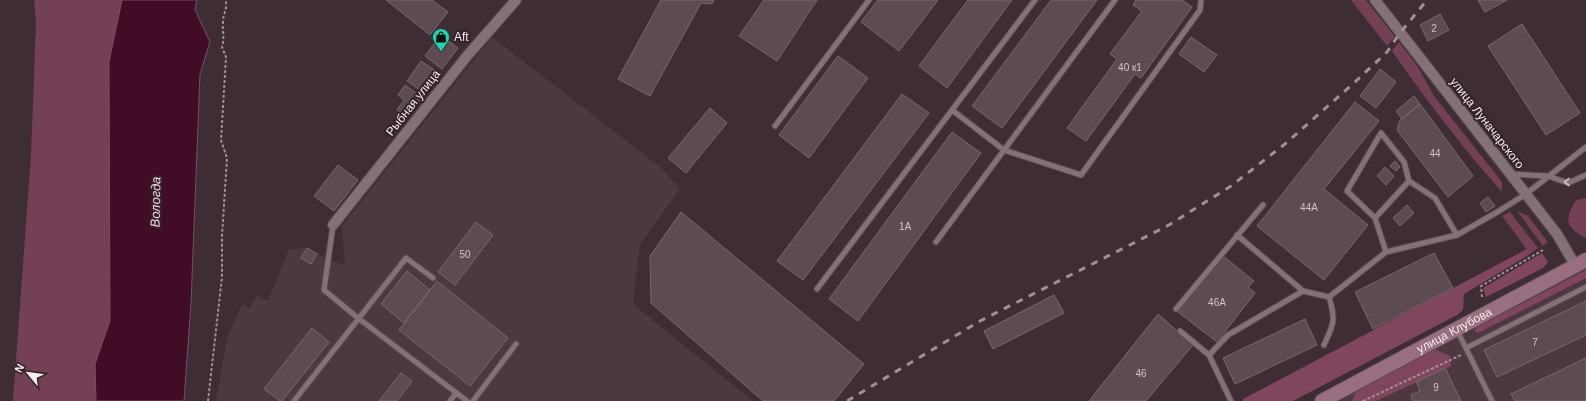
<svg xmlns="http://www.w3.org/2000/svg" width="1586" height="401" viewBox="0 0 1586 401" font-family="Arial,sans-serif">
<rect width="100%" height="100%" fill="#3e2d34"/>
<path fill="#4e3840" d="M492 37 660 167 680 189 640 244 633 304 753 401H216L227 339 242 304 249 309 257 295 268 301 289 249 307 248 329 260 345 265 342 226Z
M1586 267V401H1332Z"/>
<path fill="#744056" d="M34 0H122L109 62 110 321 95 364 96 401H13L31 155 36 22Z
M1351 0H1366L1395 37 1387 46Z
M1399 42 1418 67 1434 96 1502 182V192C1462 147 1426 100 1392 51Z
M1586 198V238C1565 227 1564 220 1576 200Z
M1517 211 1528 216 1548 242 1543 246Z
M1510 212 1538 248 1530 254 1502 216Z"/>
<path fill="#80465f" d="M1527 249 1530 254 1464 294 1463 310 1457 315 1293 401H1243V399Z
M1542 253 1548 262 1543 268 1486 297 1483 288Z
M1586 270V278L1478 333 1474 331 1477 327Z
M1434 349 1450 356 1451 366 1376 401H1352L1355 393 1361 388Z"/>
<path fill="#400c26" stroke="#775063" d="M122 0H197L195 10 210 42 200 74 191 303 184 401H96L95 364 110 321 109 62Z"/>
<path fill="#5d4b52" stroke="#7a676e" d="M386 0H432L448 12 430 35Z
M661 0H714L712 4 701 3 650 96 618 79Z
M764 0H817L777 61 739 36Z
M878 0H938L899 51 861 22Z
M968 0H1012L947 88 919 66Z
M1051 0H1097L1002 128 972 106Z
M1136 0H1182L1192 7 1141 78 1135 74 1086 141 1067 128 1117 59 1110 54 1142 11 1133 5Z
M1478 0H1507L1485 12Z
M1440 14 1449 30 1428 41 1420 25Z
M1522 24 1580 113 1546 135 1488 46Z
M441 35 458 48 442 69 425 56Z
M1191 37 1217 55 1204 72 1179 54Z
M838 56 868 78 809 158 779 135Z
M421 61 439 73 424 93 407 81Z
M1380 69 1396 82 1376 108 1360 96Z
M405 85 421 97 407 117 397 110 404 100 398 95Z
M902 94 929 113 803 280 777 261Z
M1414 96 1420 104 1402 119 1396 111Z
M1355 102 1379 121 1324 189 1368 225 1324 280 1257 226Z
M1420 104 1473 176 1448 197 1397 130 1400 120Z
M710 108 727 123 686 173 668 158Z
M952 132 981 153 858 321 829 299Z
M1395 161 1400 167 1396 171 1390 166Z
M338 165 358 180 334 211 314 196Z
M1385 167 1394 176 1386 185 1377 176Z
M1488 197 1495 206 1486 212 1480 203Z
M1407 205 1414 213 1400 226 1393 218Z
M681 212 864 364 834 401H763L651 303 650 256Z
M476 222 493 235 455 285 438 272Z
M307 248 317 254 311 264 301 258Z
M1434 253 1453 288 1373 329 1355 292Z
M1223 256 1254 281 1248 287 1255 293 1217 342 1178 312Z
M407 271 430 290 404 323 381 304Z
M437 281 508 338 470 386 399 330Z
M1054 295 1064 313 993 349 984 331Z
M1586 301V335L1497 377 1484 350Z
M1158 314 1193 345 1146 401H1089Z
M1305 319 1317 345 1235 384 1223 358Z
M312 328 329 342 282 401H280L264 389Z
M1586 358V401H1515L1511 394Z
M1445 368 1461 401H1413L1411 395 1420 391 1416 382Z
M401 373 412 381 397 401H379Z"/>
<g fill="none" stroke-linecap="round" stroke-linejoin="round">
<g stroke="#57494e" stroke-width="7">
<path id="service" d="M952 110 1004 150 1081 175 1200 10 1201 0
M775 126 869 0
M1510 174 1548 176 1568 183 1586 175
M1375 218 1347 191 1381 133 1404 162 1409 181
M333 225 324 290 358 318 467 401
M1237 235 1303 291
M936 242 1115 0
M1386 252 1375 218 1409 181 1435 198 1457 235
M817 289 1035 0
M1176 309 1263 205
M1457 330 1492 401
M1180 331 1209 355
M1324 345C1334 323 1336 321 1329 297L1386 252 1457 235 1499 211 1526 194 1586 147
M1466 348 1586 287
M294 401 406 258 433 278
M450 401 456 393
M473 401 516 344
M1231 401 1209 355 1228 335 1303 291 1329 297"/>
</g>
<g stroke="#57494e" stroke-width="12">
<path id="minor" d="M1375 0 1557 234 1575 265
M333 225 467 56 516 0"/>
</g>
<g stroke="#57494e" stroke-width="16">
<g id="secondary">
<path id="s1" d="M1322 401 1586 260"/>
</g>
</g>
<path stroke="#9f9197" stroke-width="2" stroke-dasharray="3 2" stroke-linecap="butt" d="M1482 297 1481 286 1543 250
M208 401 222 277V236L227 158 221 140 226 57 222 47C225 38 222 31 223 22 223 13 227 12 226 0
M1363 401 1461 355"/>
<use href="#service" stroke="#847178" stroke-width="5"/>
<use href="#minor" stroke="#847178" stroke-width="10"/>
<use href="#secondary" stroke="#996e80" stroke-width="14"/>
<path stroke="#9e9096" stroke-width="3" stroke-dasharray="7 7" stroke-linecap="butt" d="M847 401 980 321 1169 225 1231 186 1285 144 1355 82 1387 52 1400 33 1427 0"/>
</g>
<defs><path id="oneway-chevron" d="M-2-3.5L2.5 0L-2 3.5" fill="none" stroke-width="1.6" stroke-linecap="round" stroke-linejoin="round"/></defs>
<use stroke="#cfc2c7" href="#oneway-chevron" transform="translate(1567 182) rotate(180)"/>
<defs>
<g id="shop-pin" transform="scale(0.9)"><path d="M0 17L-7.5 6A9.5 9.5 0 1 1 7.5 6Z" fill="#20d5b0" stroke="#33242a"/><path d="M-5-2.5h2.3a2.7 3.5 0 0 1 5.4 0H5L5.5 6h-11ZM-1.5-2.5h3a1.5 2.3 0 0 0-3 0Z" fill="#111"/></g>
</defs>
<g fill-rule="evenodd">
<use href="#shop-pin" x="441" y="37"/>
</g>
<g text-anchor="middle" stroke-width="4" stroke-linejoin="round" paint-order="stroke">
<g font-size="10" fill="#d1c4c9">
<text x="1434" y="32">2</text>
<text x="1130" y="71">40 к1</text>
<text x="1435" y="157">44</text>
<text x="1309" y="211">44А</text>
<text x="905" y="230">1А</text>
<text x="465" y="258">50</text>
<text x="1217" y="306">46А</text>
<text x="1535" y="346">7</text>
<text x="1141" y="377">46</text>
<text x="1436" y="391">9</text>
</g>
<g font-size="12" fill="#f8edf1" stroke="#33242a" text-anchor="start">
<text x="454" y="41">Aft</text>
</g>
<g font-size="12" fill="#f8edf1" stroke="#33242a">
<text transform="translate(413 103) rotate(-52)" y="4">Рыбная улица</text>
<text transform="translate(1487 123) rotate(52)" y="4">улица Луначарского</text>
<text dy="4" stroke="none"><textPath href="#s1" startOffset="150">улица Клубова</textPath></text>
</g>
<g font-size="13" font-style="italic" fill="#f5d0de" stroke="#33242a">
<text transform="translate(155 202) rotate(-89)" y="5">Вологда</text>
</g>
</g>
<g transform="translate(28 373) rotate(299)" stroke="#33242a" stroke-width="3" paint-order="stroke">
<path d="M0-3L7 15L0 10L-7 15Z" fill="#f8edf1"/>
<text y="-6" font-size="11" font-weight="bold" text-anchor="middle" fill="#f8edf1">N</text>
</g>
</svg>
